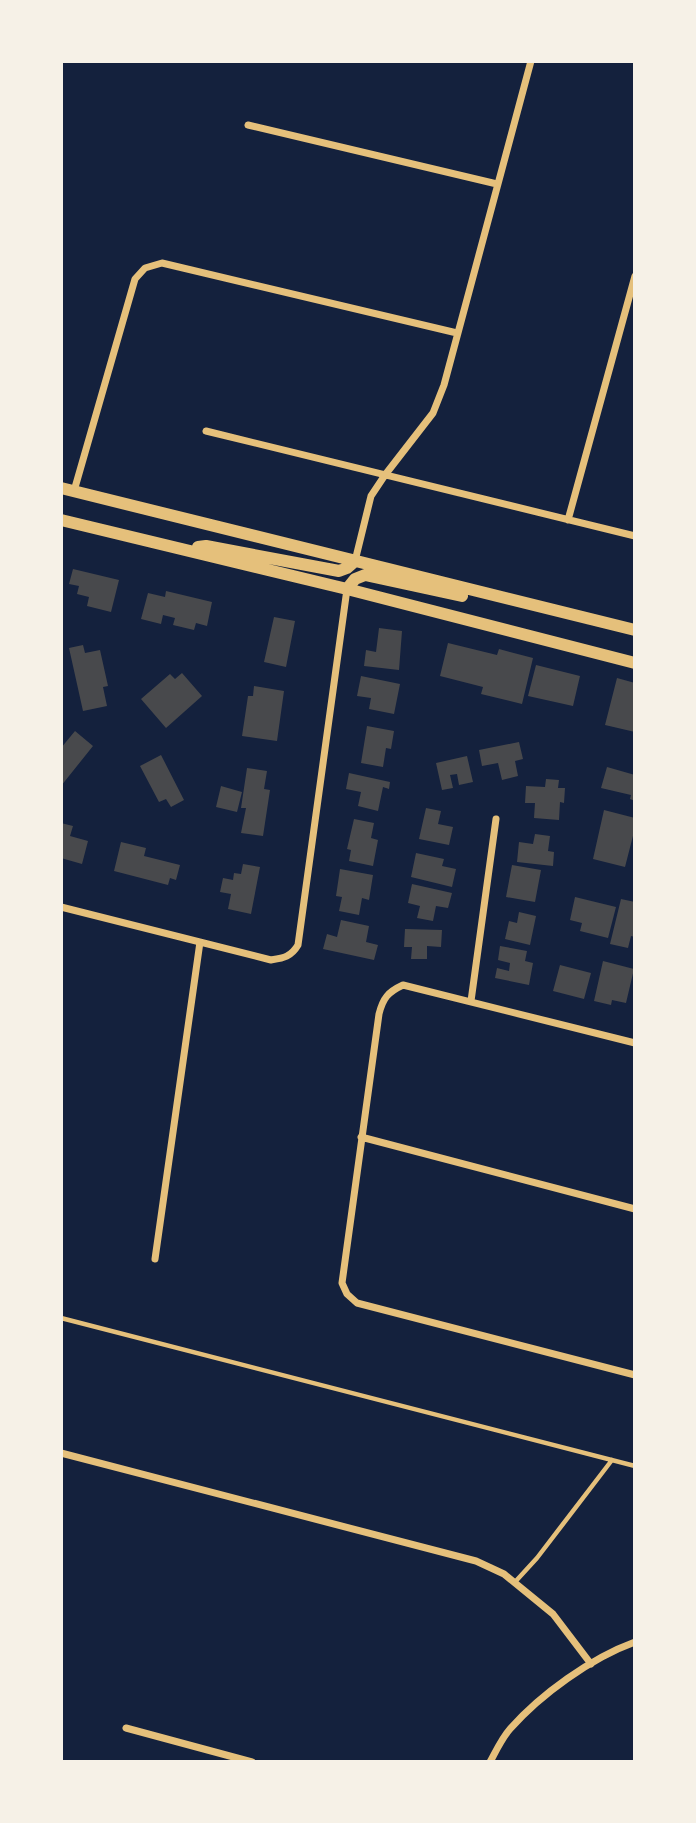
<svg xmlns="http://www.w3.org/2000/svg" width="696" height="1823" viewBox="0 0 696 1823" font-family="Barlow,sans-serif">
<rect width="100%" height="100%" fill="#14213d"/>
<path fill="#48494c" d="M73 569 119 580 111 612 87 606 89 597 77 594 79 586 69 584Z
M166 591 212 602 207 626 196 623 194 630 173 625 175 618 163 615 161 624 141 619 148 593 165 597Z
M274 617 295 621 286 667 264 662Z
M379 628 402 631 399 670 364 666 366 650 376 652Z
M448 643 497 655 499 649 533 658 522 704 481 694 483 687 440 676Z
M83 645 85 653 100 650 108 686 103 687 107 706 83 711 69 648Z
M536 665 580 676 573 706 528 696Z
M182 673 202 696 166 728 141 699 170 674 175 679Z
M361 676 400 684 394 714 369 709 371 698 357 696Z
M617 678 635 683V732L605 725Z
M254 686 284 691 277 741 242 736 248 696H253Z
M367 726 394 731 391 749 386 748 383 767 361 763Z
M75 731 93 746 61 786V748Z
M519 742 523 759 515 761 518 776 502 780 498 763 482 766 479 750Z
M161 755 184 800 171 807 166 799 159 802 140 766Z
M467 756 473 782 459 785 457 774 450 775 453 788 442 790 436 763Z
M607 767 635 775V801L630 799 631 795 601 788Z
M247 768 267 771 264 789 270 790 263 836 241 833 246 808H241Z
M349 773 390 782 389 789 383 787 378 811 358 806 361 792 346 789Z
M546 779 559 780 558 788H565L564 803 560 802 559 820 534 818 535 803H525L526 786 545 787Z
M221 786 242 792 237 812 216 807Z
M426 808 441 811 438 824 453 827 449 845 419 839Z
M604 810 635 818V828L625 867 593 859Z
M354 819 374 823 371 838 378 840 373 866 349 861 351 850 347 849Z
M61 823 73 826 70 836 88 841 82 864 61 858Z
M535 834 550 836 548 851 554 852 553 866 517 862 519 842 533 844Z
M121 842 146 848 144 856 180 865 176 880 170 878 168 885 114 871Z
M416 853 444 859 442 866 456 869 452 887 411 877Z
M243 864 260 867 251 914 228 909 231 894 220 892 223 878 233 880 234 873 241 874Z
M512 865 541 870 535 902 506 897Z
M340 869 373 875 369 900 362 898 359 915 339 911 342 897 336 896Z
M412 884 452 893 448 908 436 906 433 921 417 918 420 906 408 903Z
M575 897 616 907 608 938 580 931 582 923 570 920Z
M621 899 635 902V937L631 936 628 948 610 944Z
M519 912 536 916 530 945 505 939 509 921 517 923Z
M341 920 369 926 366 942 378 945 374 960 323 949 327 934 337 937Z
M405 929 442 930 441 947 427 946V959H411L412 947H404Z
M500 946 527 951 525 961 533 963 529 985 495 978 497 968 509 971 510 963 498 960Z
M603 961 634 969 626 1003 612 1000 611 1005 594 1001Z
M560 965 591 973 584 999 553 991Z"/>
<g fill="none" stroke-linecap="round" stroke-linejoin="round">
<path stroke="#e5c07b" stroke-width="4.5" d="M61 1318 635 1466
M515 1582 537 1558 612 1460"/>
<path stroke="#e5c07b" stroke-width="7" d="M248 125 497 184
M206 431 635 536
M74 491 135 279 145 268 162 263 457 333
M568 520 635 276
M355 561 371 496 385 475 433 413 444 385 531 61
M61 907 271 960C283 958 291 957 298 945L347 589
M471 1001 496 819
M635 1043 403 985C388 992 383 998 379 1014L342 1283 347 1294 357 1303 635 1375
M361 1137 635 1209
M155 1259 200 942
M61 1453 476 1561 504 1574 553 1614 591 1664
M126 1728 252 1762
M490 1762C496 1751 502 1738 510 1729 541 1694 591 1658 635 1642"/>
<path stroke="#e5c07b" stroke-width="12" d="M61 488 635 630
M61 520 347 589 635 663
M198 547 206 546 339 571 347 568 355 561
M347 589 355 579 365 575 462 596"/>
</g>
<rect width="696" height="1823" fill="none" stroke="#f6f1e7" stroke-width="126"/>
</svg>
